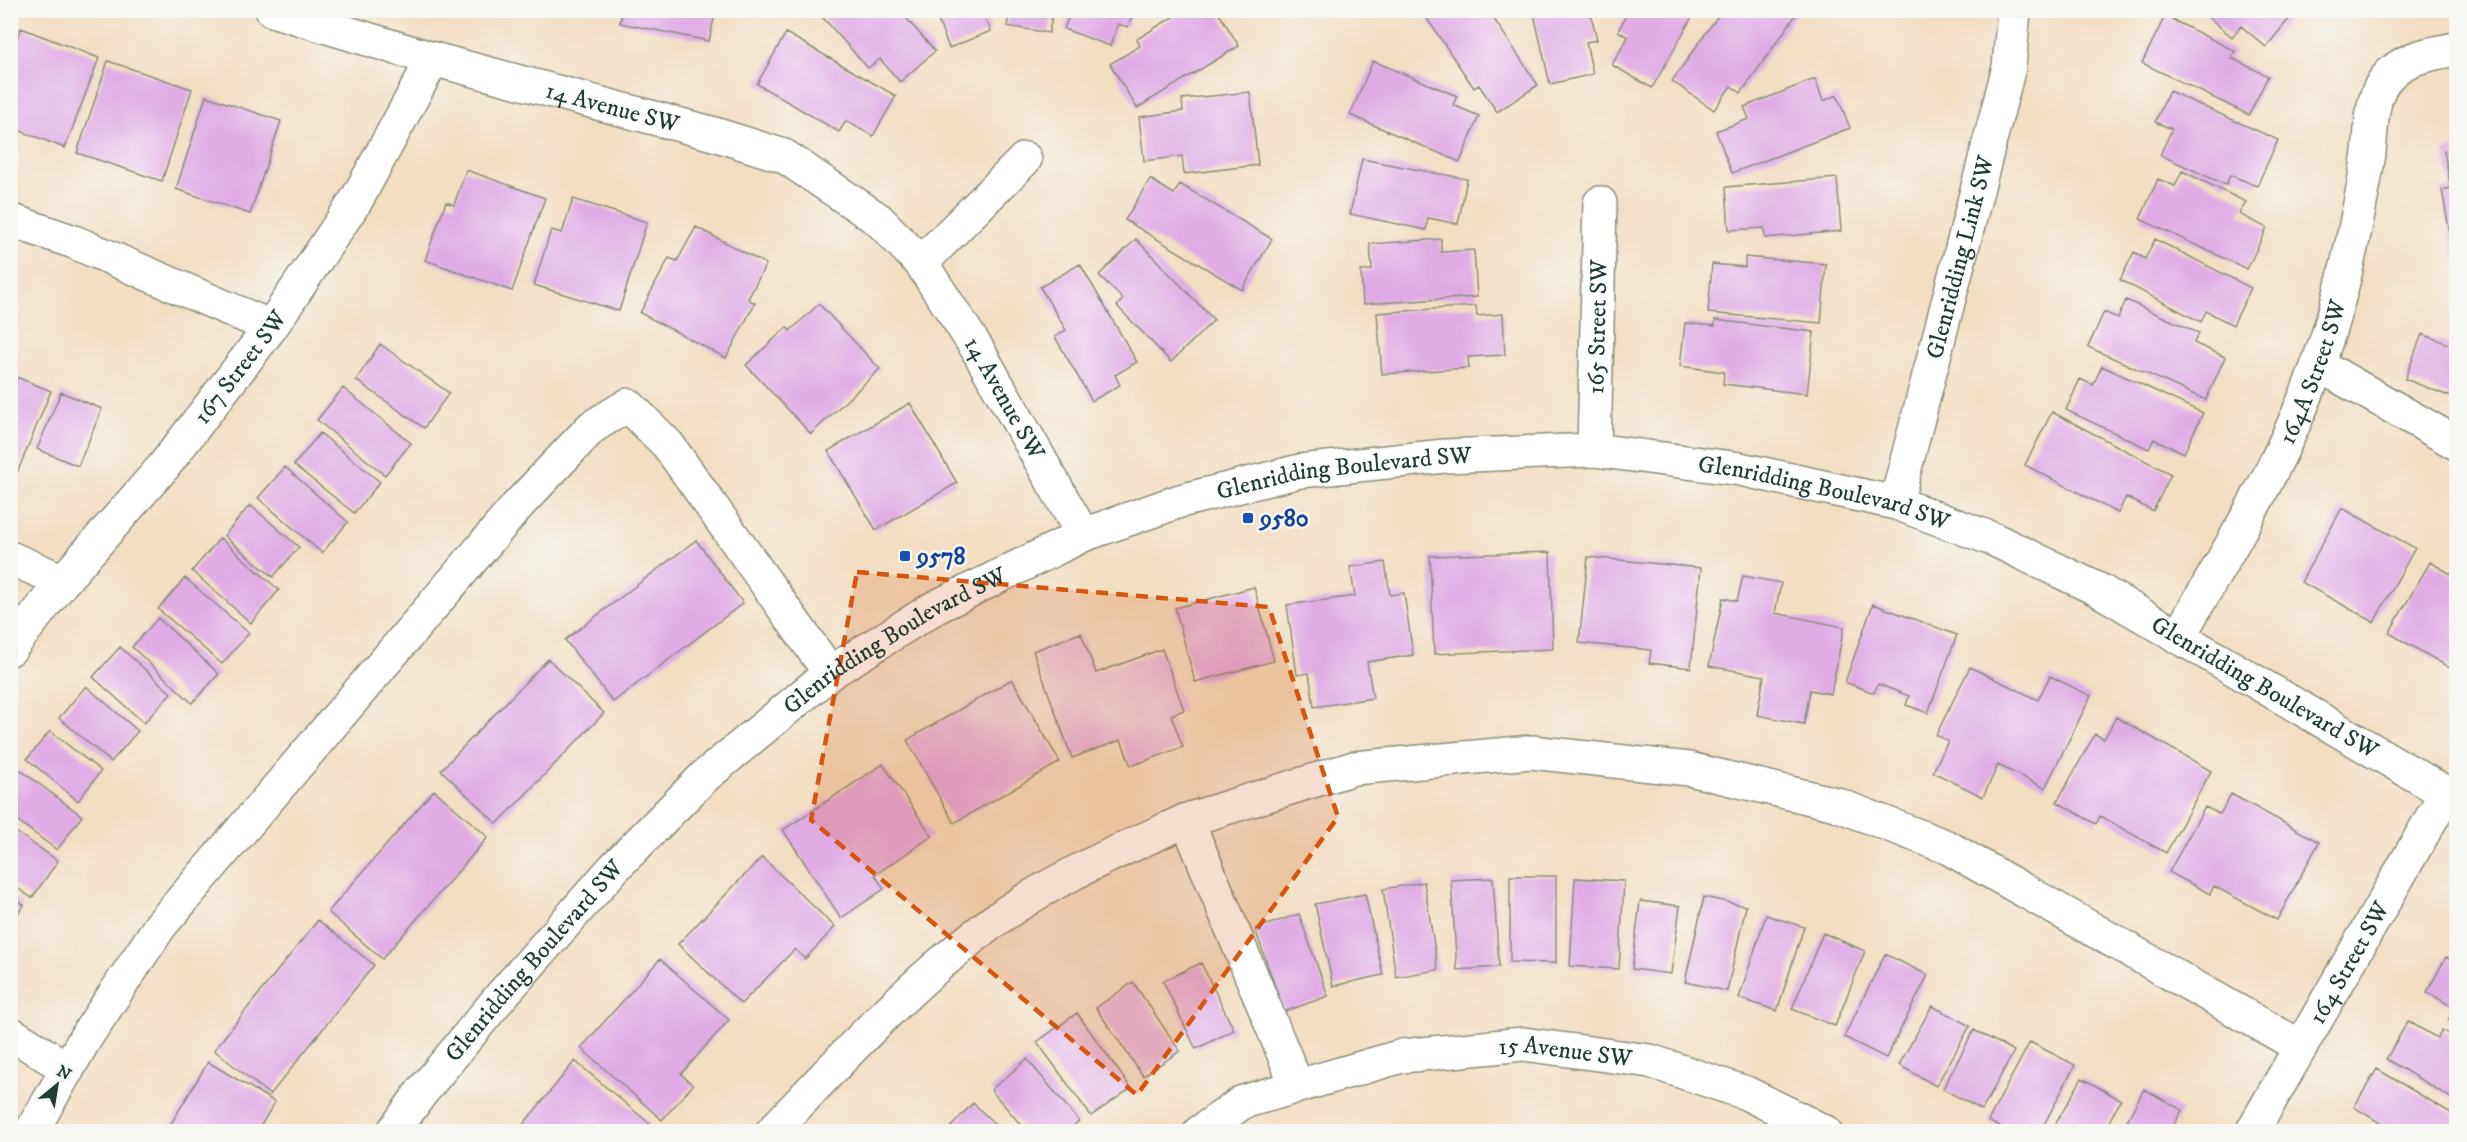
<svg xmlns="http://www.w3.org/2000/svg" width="2467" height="1142" viewBox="0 0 2467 1142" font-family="'IM FELL DW Pica',serif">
<rect width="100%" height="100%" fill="#f6f6f2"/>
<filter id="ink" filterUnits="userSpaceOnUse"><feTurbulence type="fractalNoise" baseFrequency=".0167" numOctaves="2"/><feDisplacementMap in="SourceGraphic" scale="12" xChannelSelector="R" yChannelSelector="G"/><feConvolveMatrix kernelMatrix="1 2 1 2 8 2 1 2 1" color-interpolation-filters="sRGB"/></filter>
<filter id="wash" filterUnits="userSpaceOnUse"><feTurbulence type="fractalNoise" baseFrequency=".008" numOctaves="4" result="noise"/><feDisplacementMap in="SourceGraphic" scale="24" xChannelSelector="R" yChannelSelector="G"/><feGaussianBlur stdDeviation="1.35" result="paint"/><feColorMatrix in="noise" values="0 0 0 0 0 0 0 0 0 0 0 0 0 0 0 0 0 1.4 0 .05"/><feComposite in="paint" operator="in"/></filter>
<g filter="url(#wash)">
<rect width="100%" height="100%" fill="#f2dec1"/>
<g id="blocks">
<path fill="#e1ace6" d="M623 10H716L709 41 620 23Z
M816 10H899L935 51 900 82 880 59 868 68Z
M934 10H982L991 31 949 48Z
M1010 10H1053L1049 33 1007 26Z
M1071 10H1134L1128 27 1118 24 1110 46 1064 29Z
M1184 10H1217L1239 46 1137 108 1110 64 1140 46 1137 39Z
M1427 10H1488L1538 85 1497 112 1479 85 1474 88 1423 13Z
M1533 10H1590L1597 40 1586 42 1593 74 1550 84Z
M1629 10H1696L1652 88 1612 65 1628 37 1618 31Z
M1722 10 1798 12 1741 93 1731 86 1714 110 1672 81Z
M2200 10H2291L2294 13 2266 47 2241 26 2232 37Z
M2165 16 2235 51 2231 58 2268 76 2249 115 2142 63Z
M21 28 99 58 65 148 10 127V56Z
M786 33 896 96 873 136 846 121 839 132 757 84Z
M108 61 192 89 162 181 77 153Z
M1373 61 1457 96 1453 105 1479 116 1460 162 1350 115Z
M1815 79 1823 101 1837 95 1850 128 1732 173 1716 131 1749 119 1744 107Z
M2169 91 2278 140 2257 186 2230 175 2226 185 2160 155 2172 129 2155 122Z
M1250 92 1258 165 1184 174 1182 156 1144 161 1139 117 1183 111 1182 99Z
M206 96 281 121 250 214 176 189Z
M2456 149V261H2455L2442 190 2451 188 2444 151Z
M1362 159 1467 179 1458 224 1428 218 1426 230 1350 214Z
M466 170 545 198 512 291 425 260 446 202 454 205Z
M2182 171 2246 202 2239 214 2267 228 2247 269 2140 219 2158 179 2175 186Z
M1837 178 1841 231 1765 238 1764 228 1729 230 1726 187Z
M1150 179 1174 194 1180 184 1272 239 1242 290 1125 220Z
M573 199 647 222 619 311 534 285 551 230 562 233Z
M696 227 766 264 748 299 755 303 726 358 640 313 669 258 677 261Z
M1136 239 1214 320 1171 362 1117 306 1123 299 1099 275Z
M1441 239V252L1474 250 1477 297 1363 304 1361 271 1372 270 1370 244Z
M2155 239 2251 288 2233 325 2206 311 2201 322 2120 280 2134 252 2145 259Z
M1745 257 1826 264 1821 323 1708 313 1712 264 1745 267Z
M1080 264 1137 362 1115 375 1120 385 1092 401 1055 337 1066 330 1040 287Z
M2126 300 2199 333 2194 343 2225 357 2206 400 2088 347 2104 312 2118 318Z
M819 304 880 369 811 434 746 365 787 327 790 331Z
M1476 306 1477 316 1503 314 1505 355 1468 357 1469 368 1382 374 1377 313Z
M1715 320 1814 332 1807 394 1723 384 1724 372 1680 366 1685 323 1715 326Z
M2422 334 2456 347V399L2405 379Z
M380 344 449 393 424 428 356 380Z
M2102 366 2203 413 2184 453 2154 439 2149 449 2066 410 2080 379 2093 385Z
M14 376 51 391 17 473 10 470V384Z
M343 388 411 443 385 475 317 420Z
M61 392 102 409 78 466 37 449Z
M910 403 957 483 876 530 828 451Z
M2052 412 2171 474 2153 511 2126 497 2118 513 2025 465Z
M320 433 380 482 354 513 294 465Z
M285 467 348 522 322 553 258 498Z
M250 505 299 547 273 577 224 536Z
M2342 508 2415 548 2374 622 2301 582Z
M220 538 279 590 251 623 192 571Z
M696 540 743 603 613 702 565 640Z
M1550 552 1553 649 1434 654 1430 556Z
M1588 557 1701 568 1691 668 1649 663 1651 650 1579 643Z
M1385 562 1390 595 1404 593 1413 655 1367 662 1373 698 1314 707 1309 673 1297 675 1287 605 1355 596 1350 567Z
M2430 562 2456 577 2455 671 2389 633Z
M1743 576 1781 583 1775 613 1844 627 1831 694 1810 690 1804 724 1757 715 1764 676 1709 666 1723 598 1737 601Z
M185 578 249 633 222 664 158 609Z
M1254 587 1274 661 1195 682 1175 608Z
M1873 604 1957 635 1928 713 1906 705 1909 696 1878 684 1874 693 1845 682Z
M158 618 219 674 192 703 132 647Z
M1081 633 1096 673 1162 649 1184 710 1171 715 1183 747 1131 766 1121 740 1072 758 1033 651Z
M120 647 171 693 144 723 93 677Z
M548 659 604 713 497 824 441 770Z
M1970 667 2038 700 2050 676 2091 696 2045 788 1998 765 1983 797 1933 772 1948 741 1936 735Z
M1012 679 1060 762 954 823 907 740Z
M86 686 138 731 111 762 59 718Z
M2116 717 2211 771 2166 853 2100 816 2096 824 2057 802 2095 734 2104 739Z
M50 731 101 771 78 801 27 759Z
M883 764 932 836 875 875 884 889 841 918 783 830Z
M19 769 82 816 57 850 10 815V780Z
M434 790 488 837 382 959 328 912Z
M2231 794 2319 842 2277 920 2214 886 2210 894 2169 872 2205 807 2220 814Z
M10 828 58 861 32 898 10 883Z
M762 857 835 927 805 959 795 949 741 1004 678 944Z
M1510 876H1556V963L1510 962Z
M1493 878 1499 967 1457 970 1451 880Z
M1575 878 1624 881 1619 969 1570 966Z
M1424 882 1438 970 1396 977 1383 889Z
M1365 894 1383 975 1333 986 1315 904Z
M10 896 24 905 10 924Z
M1704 897 1746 906 1727 991 1685 982Z
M1640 901 1680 906 1671 974 1632 969Z
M1299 914 1328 996 1284 1012 1255 929Z
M1766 915 1804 927 1777 1011 1739 998Z
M318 920 374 965 270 1095 214 1050Z
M1823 933 1865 951 1835 1026 1792 1009Z
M1885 954 1928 975 1886 1058 1844 1037Z
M2446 957 2456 962V1025L2448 1020 2455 1008 2427 992Z
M660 959 729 1020 681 1074 693 1085 662 1120 581 1048Z
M1201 963 1234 1030 1196 1049 1163 981Z
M1133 982 1180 1051 1143 1076 1096 1008Z
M1932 1006 1970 1026 1936 1086 1899 1065Z
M1077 1013 1131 1088 1091 1116 1037 1042Z
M2408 1021 2437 1038 2442 1030 2456 1039V1101L2386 1059Z
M1974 1030 2014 1051 1982 1110 1943 1089Z
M2030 1042 2075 1065 2040 1132H2009L1988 1121Z
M1027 1059 1079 1121 1067 1132H1027L991 1090Z
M575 1061 650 1124 644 1132H517Z
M208 1062 275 1102 257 1132H166Z
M2377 1069 2456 1116V1132H2389L2390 1129 2354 1107Z
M2082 1078 2121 1100 2103 1132H2051Z
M2144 1089 2182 1110 2170 1132H2121Z
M973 1103 1003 1132H946Z"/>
</g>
</g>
<g filter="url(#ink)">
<use href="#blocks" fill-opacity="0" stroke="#888e7a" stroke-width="1.5"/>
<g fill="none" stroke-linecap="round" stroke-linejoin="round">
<g stroke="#888e7a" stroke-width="36">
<g id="minor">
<path id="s1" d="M272 10 433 59 714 134 784 156 879 220 921 263 976 347 1083 535"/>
<path d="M10 220 74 242 271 327"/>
<path d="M921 263 1025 159"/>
<path d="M2319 365 2456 443"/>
<path id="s2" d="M1594 450 1600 203"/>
<path id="s3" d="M1896 503 2009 67 2014 10"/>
<path d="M10 558 63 581"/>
<path id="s4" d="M2178 637C2239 534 2301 431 2334 315 2349 265 2359 212 2368 160 2372 136 2369 102 2384 81 2401 57 2430 54 2456 49"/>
<path id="s5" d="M10 649 63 581 164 466 271 327 357 199 433 59"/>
<path d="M1187 820 1354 768 1531 752 1689 769 1836 804 1947 847 2301 1047"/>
<path d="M10 1033 68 1069"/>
<path d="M31 1132 86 1037 160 926 519 504 592 427 628 405 668 445 830 673"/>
<path id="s6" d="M393 1132 421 1093 501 996 614 868 704 777 830 673 934 608 1083 535 1180 501 1300 471 1445 456 1594 450 1740 469 1896 503 1995 540 2099 590 2456 799"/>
<path d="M772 1132C841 1059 909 984 990 924 1050 880 1119 851 1187 820L1297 1086"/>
<path id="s7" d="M1200 1132 1243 1102 1402 1056 1523 1044 1650 1061 1746 1093 1825 1132"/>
<path id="s8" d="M2252 1132 2446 793"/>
</g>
</g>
<use href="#minor" stroke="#fff" stroke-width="33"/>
</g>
</g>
<path fill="#d45610" fill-opacity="0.2" stroke="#d45610" stroke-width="4.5" stroke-dasharray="12 8" stroke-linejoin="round" d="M857 572 1269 607 1338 817 1137 1095 811 820Z"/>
<g fill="#1a4fb4" stroke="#f6f6f2" stroke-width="2">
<rect x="1242" y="512" width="12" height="12" rx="3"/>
<rect x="899" y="550" width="12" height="12" rx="3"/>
</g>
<g text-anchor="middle" stroke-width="5" stroke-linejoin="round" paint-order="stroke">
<g font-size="24" fill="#1f3d34" stroke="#f6f6f2">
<text dy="8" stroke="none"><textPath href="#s1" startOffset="354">14 Avenue SW</textPath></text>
<text dy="8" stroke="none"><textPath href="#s3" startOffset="254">Glenridding Link SW</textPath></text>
<text dy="8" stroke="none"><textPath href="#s2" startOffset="123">165 Street SW</textPath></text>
<text dy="8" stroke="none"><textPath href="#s5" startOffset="364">167 Street SW</textPath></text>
<text dy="8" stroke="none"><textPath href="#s4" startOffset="298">164A Street SW</textPath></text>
<text dy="8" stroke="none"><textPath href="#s1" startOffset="866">14 Avenue SW</textPath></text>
<text dy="8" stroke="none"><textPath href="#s6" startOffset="1194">Glenridding Boulevard SW</textPath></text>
<text dy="8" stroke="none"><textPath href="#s6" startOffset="1680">Glenridding Boulevard SW</textPath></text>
<text dy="8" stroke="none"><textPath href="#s6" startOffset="708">Glenridding Boulevard SW</textPath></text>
<text dy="8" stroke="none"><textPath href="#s6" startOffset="2166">Glenridding Boulevard SW</textPath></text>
<text dy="8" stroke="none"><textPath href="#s6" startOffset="222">Glenridding Boulevard SW</textPath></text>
<text dy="8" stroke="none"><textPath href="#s8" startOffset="195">164 Street SW</textPath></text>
<text dy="8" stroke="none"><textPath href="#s7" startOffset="382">15 Avenue SW</textPath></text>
</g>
<g font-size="24" font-weight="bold" fill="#164399" stroke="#f6f6f2" text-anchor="start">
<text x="1260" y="526">9580</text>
<text x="917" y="564">9578</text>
</g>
</g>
<rect width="2467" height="1142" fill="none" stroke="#f6f6f2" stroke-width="36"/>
<g transform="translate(57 1085) rotate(30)" stroke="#f6f6f2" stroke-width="4.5" paint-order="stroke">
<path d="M0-4.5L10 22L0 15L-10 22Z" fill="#1f3d34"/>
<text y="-9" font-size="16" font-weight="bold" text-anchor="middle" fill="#1f3d34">N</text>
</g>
</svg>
